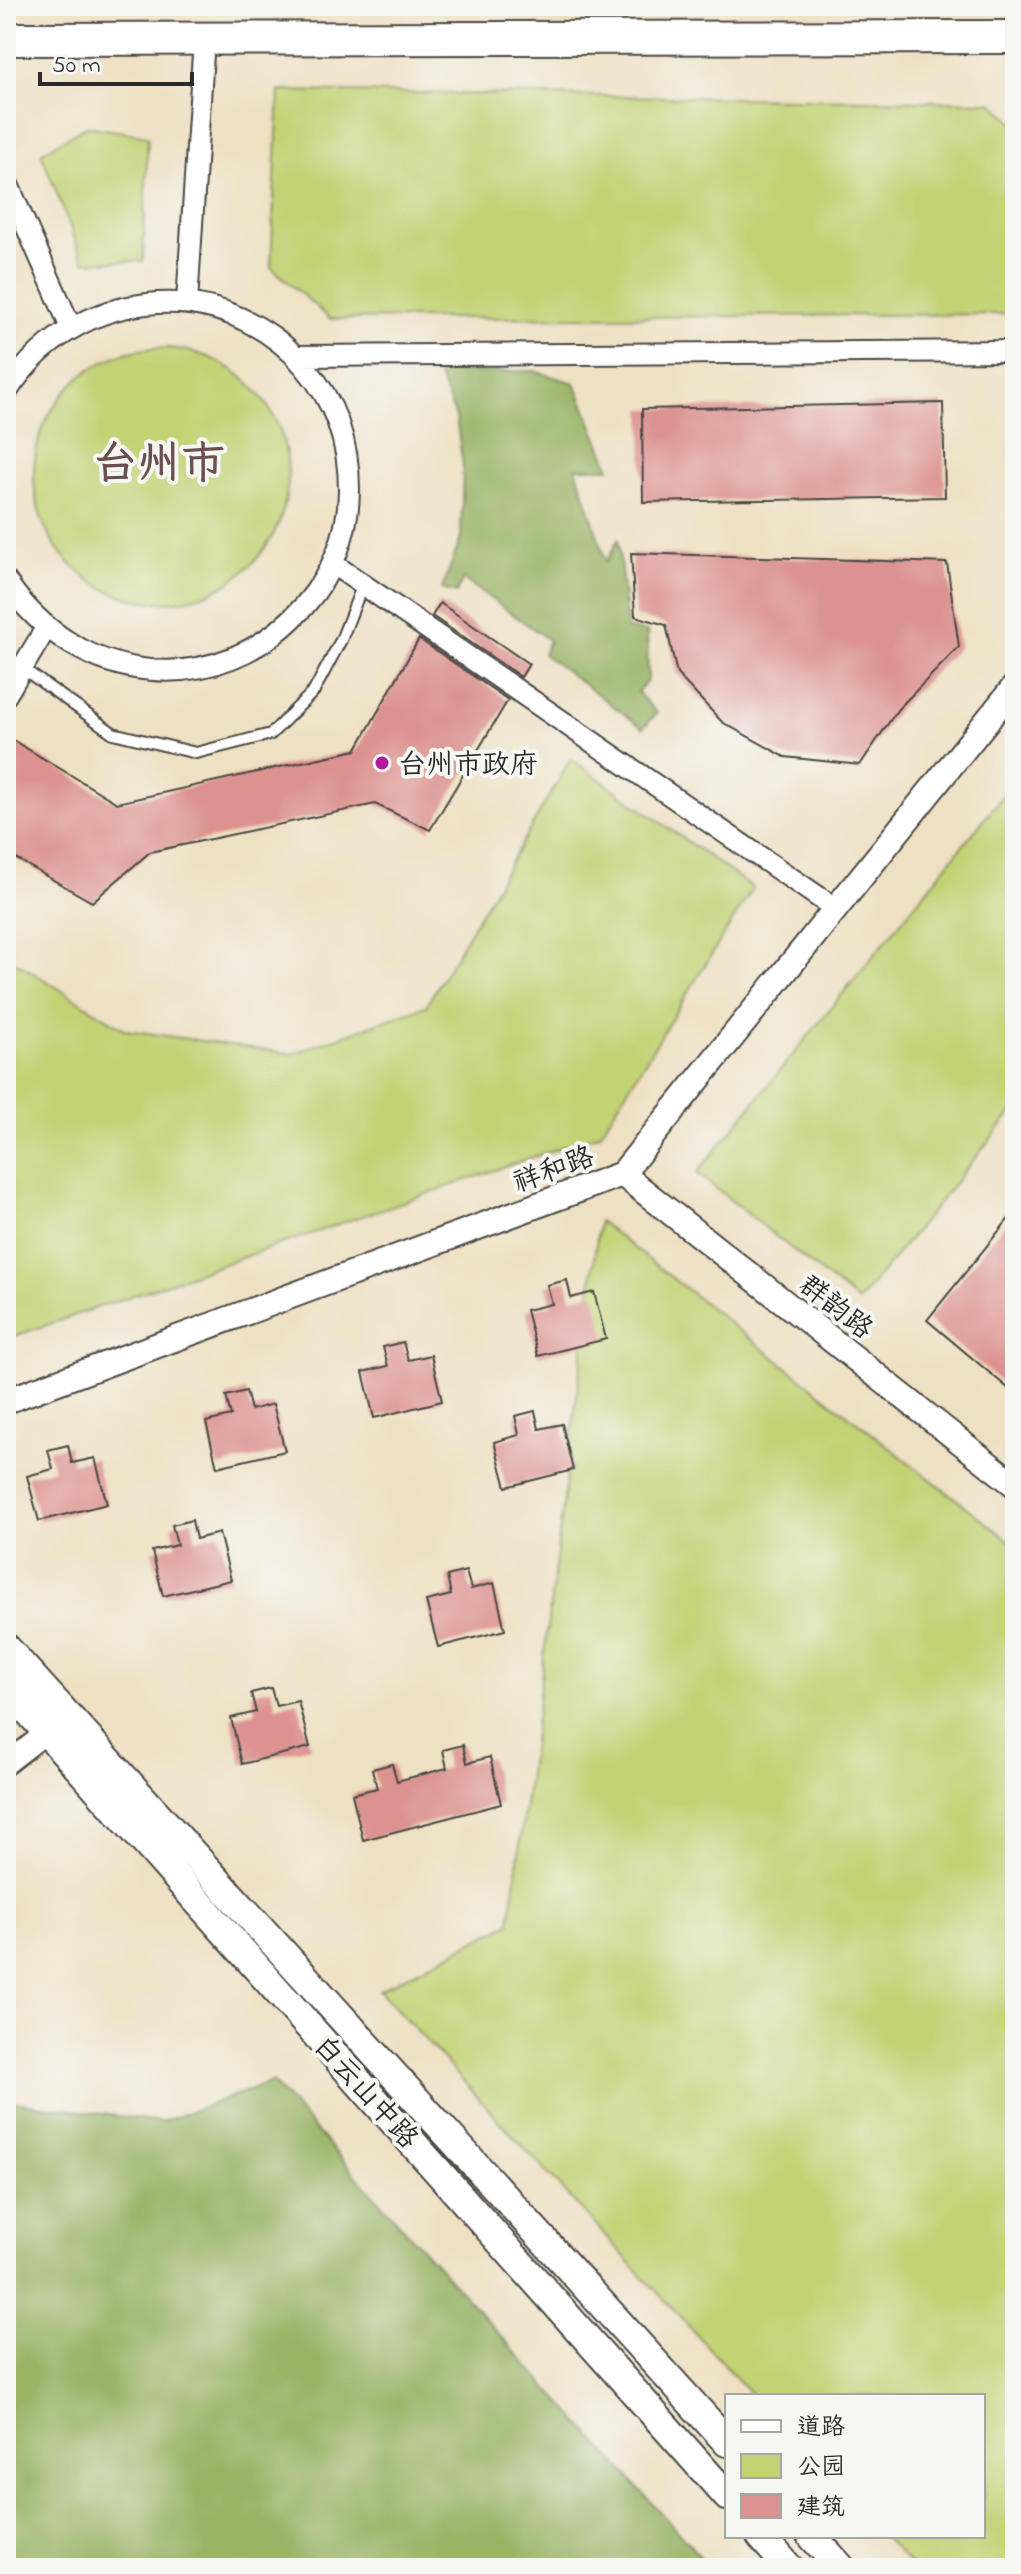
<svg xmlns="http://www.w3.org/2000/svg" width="1021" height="2574" viewBox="0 0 1021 2574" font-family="'Indie Flower','LXGW WenKai TC',sans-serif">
<rect width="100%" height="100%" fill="#f6f6f2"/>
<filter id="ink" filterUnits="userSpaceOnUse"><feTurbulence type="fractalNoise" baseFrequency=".0125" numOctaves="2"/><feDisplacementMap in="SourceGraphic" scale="16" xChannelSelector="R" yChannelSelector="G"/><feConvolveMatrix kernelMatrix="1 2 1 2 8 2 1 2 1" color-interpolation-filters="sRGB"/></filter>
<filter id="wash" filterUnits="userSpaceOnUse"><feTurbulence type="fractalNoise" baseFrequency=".006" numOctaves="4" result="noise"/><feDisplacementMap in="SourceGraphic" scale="32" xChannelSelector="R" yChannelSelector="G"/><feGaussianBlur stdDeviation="1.8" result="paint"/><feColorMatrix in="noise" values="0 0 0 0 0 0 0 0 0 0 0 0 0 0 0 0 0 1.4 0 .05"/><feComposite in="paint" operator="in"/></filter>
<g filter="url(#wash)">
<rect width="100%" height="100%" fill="#eee0c2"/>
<path fill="#c3d274" stroke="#777e50" stroke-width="2" d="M279 91 992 102 1015 124V314L330 319 271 267Z
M86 126 148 136 143 261 84 262 41 153Z
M34 475a127 127 0 1 1 254 0a127 127 0 1 1-254 0Z
M571 759 753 888 600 1134 6 1339V956L126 1030 292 1054 426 1006Z
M1015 781V1109L858 1302 697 1173Z
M599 1221 1015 1545V2568H914L883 2536H983V2396H753L379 1990 510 1923Z"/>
<path fill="#9ab466" stroke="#627048" stroke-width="2" d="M534 371 575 383 610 468H576L606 562 618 540 627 629 647 632 648 680 637 692 657 713 643 728 543 654 549 640 463 579 456 593 442 589 461 538 463 466 456 417 437 373Z
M272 2082 706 2563 710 2568H6V2101L161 2122Z"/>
<g id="blocks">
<path fill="#dc928f" d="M943 403 945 497 643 502 642 409Z
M631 553 947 563 959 647 898 709 860 765 785 757 722 722 677 674 666 625 635 616Z
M440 603 529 664 521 677 432 616Z
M419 639 508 700 430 830 375 804 150 852 92 902 6 853V736L117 803 356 750Z
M1015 1211V1394L927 1320Z
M567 1280 571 1298 594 1292 606 1339 538 1356 526 1310 552 1304 547 1285Z
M403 1342 408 1360 431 1355 442 1401 374 1418 363 1372 388 1366 383 1347Z
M246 1391 251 1410 273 1404 285 1451 217 1467 206 1422 231 1416 226 1396Z
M535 1411 539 1429 562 1424 573 1470 506 1487 494 1442 519 1435 515 1416Z
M68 1445 72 1463 95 1458 107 1504 39 1521 27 1476 53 1469 48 1450Z
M192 1520 196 1539 219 1533 231 1580 163 1596 152 1551 177 1545 172 1525Z
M466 1571 471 1589 494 1583 505 1630 438 1647 426 1601 451 1595 447 1576Z
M271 1688 276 1706 298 1701 310 1747 242 1764 231 1718 256 1712 251 1693Z
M463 1745 467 1763 490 1757 501 1804 363 1840 352 1794 377 1788 372 1769 392 1764 397 1781 447 1768 443 1750Z"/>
</g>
</g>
<g filter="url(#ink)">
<use href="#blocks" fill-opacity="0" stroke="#484642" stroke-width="2"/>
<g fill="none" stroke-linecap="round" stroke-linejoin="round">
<g stroke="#484642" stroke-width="14">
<path id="service" d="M22 668 113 733 196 753 271 734 314 691 341 640 363 584"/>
</g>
<g stroke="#484642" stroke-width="24">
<path id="minor" d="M6 180 71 328
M187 303 204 38
M296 356 1015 351
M6 393C45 332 107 300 179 303 227 305 275 331 305 367 335 402 349 443 349 489 349 532 333 573 305 605 219 704 77 687 6 581
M333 564 836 909
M6 695 46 628
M6 1764 47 1732"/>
</g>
<g stroke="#484642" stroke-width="28">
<path id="tertiary" d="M622 1174 1015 1485
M6 1401 622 1174 1015 686"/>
</g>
<g stroke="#484642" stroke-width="32">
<path id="secondary" d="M6 1648 727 2442
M6 1686 727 2496
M761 2536 789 2568
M812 2536 841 2568"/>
</g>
<g stroke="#484642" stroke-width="36">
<path id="primary" d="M6 39 1015 37"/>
</g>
<use href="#service" stroke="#fff" stroke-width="10"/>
<use href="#minor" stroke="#fff" stroke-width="20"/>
<use href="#tertiary" stroke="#fff" stroke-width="24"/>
<use href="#secondary" stroke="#fff" stroke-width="28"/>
<use href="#primary" stroke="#fff" stroke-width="32"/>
</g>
</g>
<circle fill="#b5179e" stroke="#f6f6f2" stroke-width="3" cx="382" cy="763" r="8"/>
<g text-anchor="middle" stroke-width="8" stroke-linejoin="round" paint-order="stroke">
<g font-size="28" fill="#2b2b2b" stroke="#f6f6f2" text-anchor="start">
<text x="398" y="773">台州市政府</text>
</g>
<g font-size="28" fill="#2b2b2b" stroke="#f6f6f2">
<text transform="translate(553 1168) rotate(-20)" y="10">祥和路</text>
<text transform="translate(837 1306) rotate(38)" y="10">群韵路</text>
<text transform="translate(367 2091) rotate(48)" y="10">白云山中路</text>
</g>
<g font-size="44" font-weight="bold" fill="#694f4e" stroke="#f6f6f2">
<text x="159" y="477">台州市</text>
</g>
</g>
<rect width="1021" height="2574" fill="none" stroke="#f6f6f2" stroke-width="32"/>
<rect x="725" y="2394" width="260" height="144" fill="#f6f6f2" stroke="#a5a5a2" stroke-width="2"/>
<rect x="741" y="2420" width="40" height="12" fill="#ffffff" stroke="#a5a5a2" stroke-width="2"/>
<text x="797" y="2434" font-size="24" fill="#2b2b2b">道路</text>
<rect x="741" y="2454" width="40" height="24" fill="#c3d274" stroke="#a5a5a2" stroke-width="2"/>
<text x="797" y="2474" font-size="24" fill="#2b2b2b">公园</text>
<rect x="741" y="2494" width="40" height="24" fill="#dc928f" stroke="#a5a5a2" stroke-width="2"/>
<text x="797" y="2514" font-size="24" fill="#2b2b2b">建筑</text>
<path d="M40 72v12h152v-12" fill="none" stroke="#2b2b2b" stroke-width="4"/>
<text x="52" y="72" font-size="24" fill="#2b2b2b" stroke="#f6f6f2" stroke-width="6" paint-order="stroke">50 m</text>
</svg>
